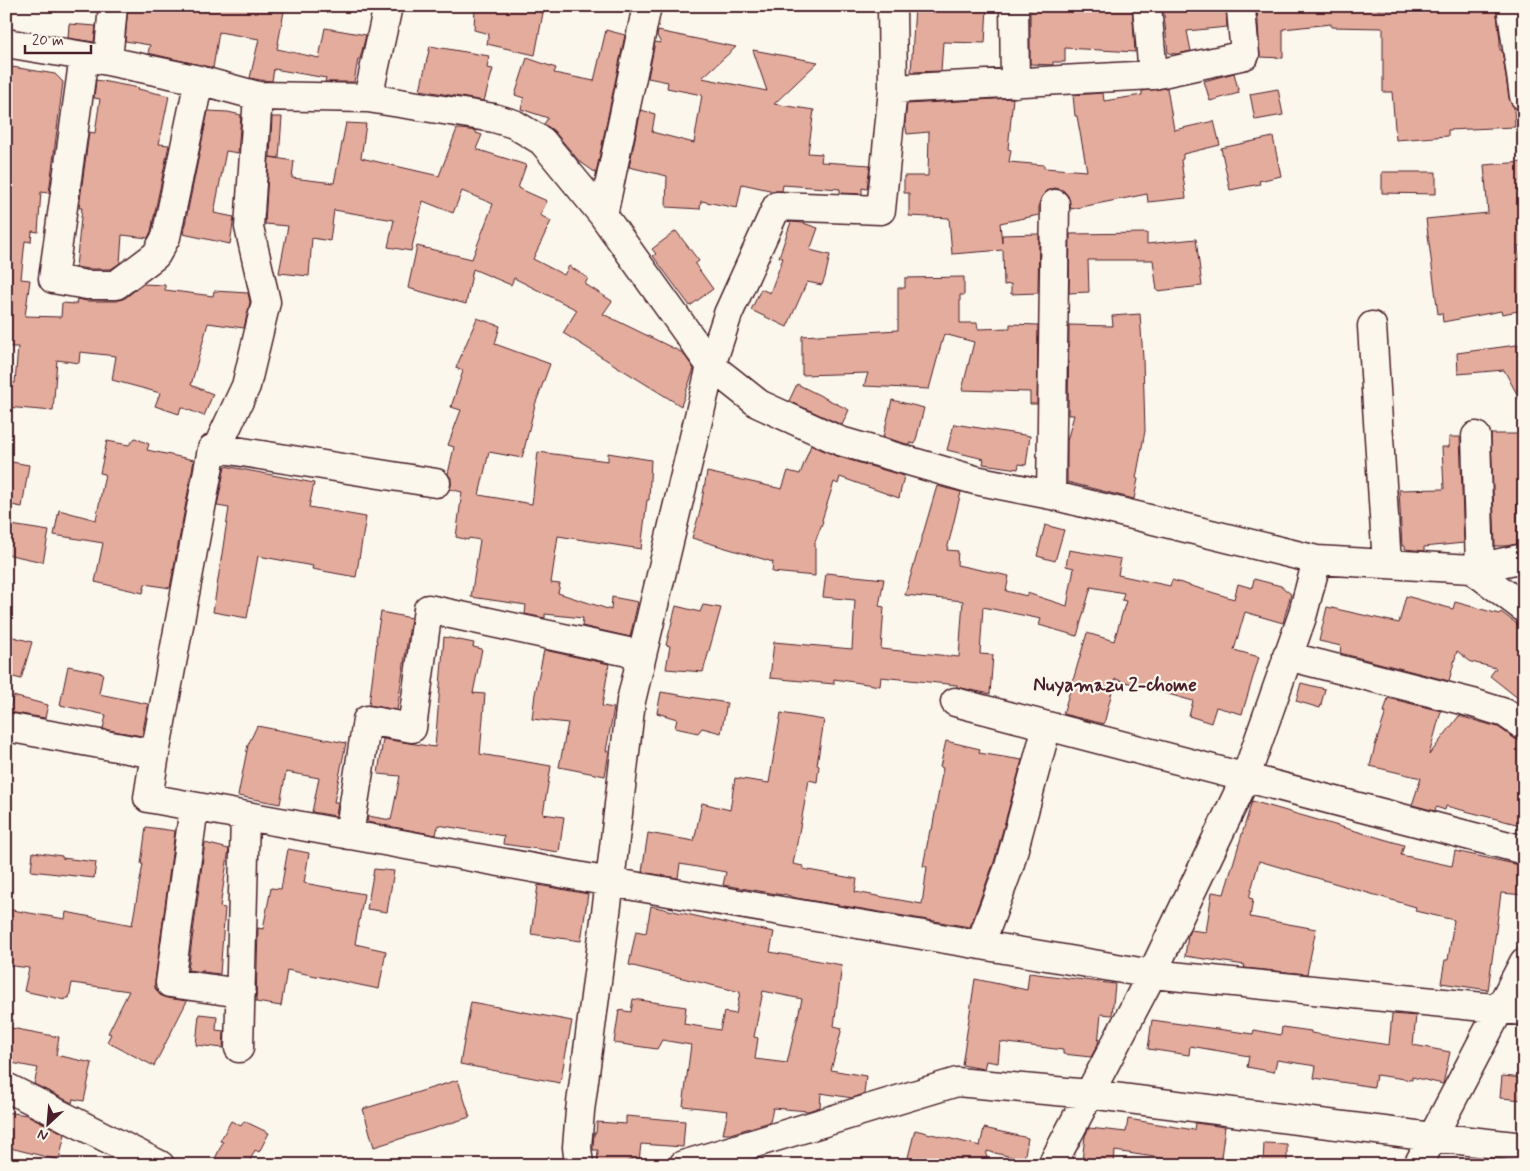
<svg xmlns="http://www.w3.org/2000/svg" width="1530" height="1171" viewBox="0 0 1530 1171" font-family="Mynerve,sans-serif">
<rect width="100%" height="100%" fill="#fbf7ec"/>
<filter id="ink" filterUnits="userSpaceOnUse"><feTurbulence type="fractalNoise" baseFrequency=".02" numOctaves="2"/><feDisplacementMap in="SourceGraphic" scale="10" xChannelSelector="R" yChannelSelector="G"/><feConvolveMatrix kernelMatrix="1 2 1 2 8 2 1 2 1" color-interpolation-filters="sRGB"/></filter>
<g filter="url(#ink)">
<path fill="#e4ac9c" stroke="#4a1f2b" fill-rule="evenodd" d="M128 6H140L170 11 171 6H285L277 49 319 58 325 28 366 35 360 59H358L354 82H325L326 78 274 69 272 81 260 80 250 78 259 39 219 32 213 68 148 53 150 45 125 41Z
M475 6H514L543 13 535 55 487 44 489 34 474 30Z
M915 6H987L985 43 943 42 941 71 911 72Z
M1030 6H1132L1135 52 1065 48V62H1053V65L1030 64Z
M1163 6H1226L1227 27 1187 31 1191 51 1177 54 1168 53Z
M1257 6H1378V10H1427V6H1496L1500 41V50H1502L1509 98 1514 107 1515 127 1448 130V136L1396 140 1392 92H1383V28L1331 27V24L1283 29V58L1260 57Z
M69 24 96 26 94 42 68 38Z
M606 30 625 35 596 173 579 161 554 131 544 124 548 118 521 109 524 98 515 95 527 58 556 68 554 73 594 81Z
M658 31 736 47 702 78 767 91 753 50 818 62 774 104 814 110 808 153 822 154 821 162 870 165 867 189 862 188V194L840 193V189L783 185 782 191H774L742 184 737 208 701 201 700 209 666 207 667 176 629 167 641 110 655 114 652 132 694 143 702 95 667 88 668 82 648 78 655 42 661 43 657 36Z
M430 46 489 56 487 68 493 69 484 101 420 90Z
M6 66 55 74 63 82 49 193 41 192 38 232 32 231 31 242 25 241 21 279 30 280 25 316 61 317 62 303 76 304 77 299 87 301H117L125 298 143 284 165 285V290L213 296 214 291 248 293 250 302 244 328 208 323 191 385 213 394 204 416 181 407 179 414 155 406 160 393 112 380 116 356 80 352 79 363 57 360 53 411 6 407 8 383H15L18 347H6Z
M1234 73 1239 93 1210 101 1204 81Z
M96 80 139 88 138 89 169 96 159 144 169 145 151 231 148 238 122 235 120 263 111 269H88L76 267 82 208H79L89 132 95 133 100 99 94 98Z
M1167 88 1174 130 1214 121 1220 145 1183 154V159L1181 160 1186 198 1148 202 1147 194 1071 209 1068 196 1063 190 1055 188 1048 190 1042 196 1039 204V215L1000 223 1002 243V235L1039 234 1038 293 1011 294V284L1004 285 1003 250 952 254 949 218 909 216V193H904V176H928L929 132 907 134 905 122 907 104 1013 98 1008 149 1011 150 1009 162 1044 165V168L1087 171 1077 116H1075L1073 95 1103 93 1104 101 1142 95V91Z
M1278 89 1283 115 1255 120 1250 94Z
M208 111 228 112 241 115 238 153 226 151 214 213 234 217 230 244 183 234Z
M272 117H282L279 158 270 157Z
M346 123 366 124 361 158 439 176 457 129H461L477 131 476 133 482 135 476 149 526 165 518 188 547 201 540 215 551 221 533 259 564 275 569 266 588 278 585 284 612 301 603 314 683 353 694 369 681 406 563 333 577 310 514 278 511 285 473 269 466 304 408 288 417 246 472 259 493 204 462 191 453 213 423 201 411 251 388 247 394 220 334 210 330 241 312 238 309 276 279 273 288 226 265 224 269 157 294 161 292 178 334 183Z
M1273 137 1281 176 1259 181 1260 184 1230 190 1221 148Z
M1524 162V245L1518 246 1524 288V310L1502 314 1501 311 1443 322 1442 313 1438 314 1426 219 1488 213 1484 165Z
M1382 172H1436V194L1382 193Z
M791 222 803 223 818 228 810 250 830 255 825 277 822 285 807 282 787 327 751 310 761 289 770 293 783 258 779 257Z
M676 231 699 261 695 264 713 289 690 306 653 256 656 254 652 249Z
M1147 233V244L1196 239 1202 286 1157 291 1153 260H1088L1089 292 1069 293 1070 234Z
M964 277V295H960V323H977L978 329 1010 328V324L1038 325 1037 404H1030V392L962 390 974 342 944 334 929 389 864 386 868 373 802 375V336L898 330V288H905V278Z
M1140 314 1143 358 1145 431 1136 478 1138 479 1134 499 1067 482V441L1074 415H1068L1069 325 1113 326 1112 316Z
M477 318 500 326 495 344 550 364 535 405 522 458 489 452 479 495 532 504 538 452 608 461V453L651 460 649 500H647L641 549 558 536 551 583 560 584 558 593 611 610 612 597 638 602 630 637 582 626 583 618 545 614V618L525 614 526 605 471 597 480 540 469 538 468 540 456 537 462 492 450 489 451 485V478L448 474 454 447 448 445 461 410 451 407 463 371 456 368Z
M1524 344V407L1504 370 1458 374 1457 353Z
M797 384 849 410 842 425 789 401Z
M892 400 924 408 915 444 910 443V445L883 437Z
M954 424 1030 436 1026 465 1019 464 1018 469 983 464 984 459 947 450Z
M1491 434H1522V503H1517V544L1506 546H1495Z
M1449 437H1460L1464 543 1424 547V551L1405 549V546H1402L1399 490 1444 489 1442 447H1449Z
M135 438 149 444 147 450 194 460 170 588 145 584 143 593 95 582 103 543 54 535 59 510 96 520 105 474 100 473 107 441 129 445Z
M811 445 836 456 904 476 899 498 840 477 838 484 834 482 822 520 823 521 815 542V576L772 572 773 562 692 538 700 511 707 472 782 489 788 471 800 474Z
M6 461 29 465 22 507 6 504Z
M225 466 314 483 309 507 366 517 356 577 312 569 313 566 258 556 247 618 213 612 229 508 217 506Z
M937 486 961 492 947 550 958 551 957 565 1009 576 1006 591 1027 596V593L1067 606 1074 568 1066 566 1069 550 1121 559 1118 575 1170 586 1172 580 1234 599 1238 584 1252 588 1254 579 1281 586 1291 594 1283 623 1245 612 1234 650 1259 657 1242 714 1216 707 1211 723 1189 716 1193 701 1115 679 1104 724 1063 714 1087 633 1114 641 1126 601 1122 600 1124 593 1091 587 1077 636 1039 625 1041 619 983 607 980 654 993 655 990 694 957 687V685L881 677 880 686 834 679V684L770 678 774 642 852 649 855 600 823 597 826 573 884 579 879 606 884 607 881 649 959 657 963 601 905 595Z
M11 525 49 531 43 562 6 554Z
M1045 525 1064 530 1055 561 1037 556Z
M1406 596 1453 609 1455 602 1499 614 1501 612 1524 629V707L1517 702 1519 699 1490 676 1496 668 1471 662 1457 651 1449 681 1340 653 1341 646 1319 641 1327 607 1399 623Z
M703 605 721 608 703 672 666 669 670 646 666 645 676 606 700 612Z
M381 612 411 618 397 710 369 705 377 641H376Z
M6 635 32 642 21 679 6 675Z
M444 637 474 643 473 647 482 649 473 693 485 694 480 754 551 766 543 814 564 817 559 852 503 844 504 836 438 825 436 835 367 822 368 816 391 820 400 776 378 774 383 739 435 747Z
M544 650 609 664 602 706 614 708 606 751 609 752 605 776 559 767 568 723 532 719 535 694Z
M68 666 103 673 99 694 148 704 142 736 103 729 106 715 60 705Z
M1301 683 1325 689 1320 708 1296 701Z
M661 692 727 703 721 733 702 728 698 733 675 728 677 719 657 713Z
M13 696 48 705 45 718 9 712Z
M1388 698 1441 711 1429 755 1459 716 1498 727 1515 739 1524 741V826L1446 806 1445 810 1436 807 1435 811 1412 805 1421 778 1370 766 1375 746 1386 712H1384Z
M781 713 824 720 817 765 819 766 817 782 809 780 793 864 803 866V869L857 879 855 892 922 904 927 867 923 866 930 830H932L943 768 940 767 946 741 980 749 979 753 1022 760 994 862 970 927 796 898 784 894 783 895 723 885 726 872 680 864 678 878 642 872 648 833 694 841 702 803 730 810 735 778 769 783Z
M257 726 346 743 334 802H338L336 816 312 812 319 778 286 772 280 804 238 796 248 745Z
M1252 801 1404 845 1401 855 1452 866 1455 851 1524 866V895L1501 893 1488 990 1441 983 1445 960H1448L1454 920 1415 911 1416 907 1409 905 1259 861 1249 898 1253 899 1250 917 1316 929 1307 974 1244 968 1245 965 1185 956 1188 935 1190 930 1206 932 1212 892 1224 894Z
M146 827 175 831 155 981V988L160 995 167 998 187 1001 154 1066 107 1042 111 1034 108 1033 129 991 72 983 69 998H66L65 1000 24 991 29 968 6 965V909L65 919 66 912 132 925 143 864H141Z
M205 843 229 849 220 907 225 908 220 974 203 972V969L202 972 188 970Z
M288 849 309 853 304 883 364 894 355 944 386 951 379 989 287 970 281 1006 256 1002 258 928 263 929 271 888 281 889Z
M33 852 62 856V858L96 862 94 878 31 871Z
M374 869 394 871 387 912 367 909Z
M538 885 588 894 581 941 531 934Z
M651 906 744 927V926L774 932 770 952 842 965 834 1026 842 1028 831 1070 866 1076 864 1094 852 1098 821 1093 820 1107 808 1111 773 1108 770 1122 730 1134H723L728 1111 683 1106 691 1045 662 1040 657 1049 614 1043 619 1010 631 1012 633 999 686 1007 684 1024 720 1030 724 1012 736 1014 740 992 629 965 636 931 646 933ZM763 991 802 999 787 1063 755 1059 758 1038 754 1037Z
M1029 973 1115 984 1112 1015 1101 1014 1098 1044 1091 1057 1063 1054V1050L1000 1042 998 1063 986 1061 984 1069 962 1065 975 979 1027 990Z
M471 1002 572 1021 560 1083 460 1064Z
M199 1014 217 1016 216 1030 224 1031 223 1048 196 1045Z
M1392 1014 1416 1016 1413 1045 1450 1052 1443 1084 1412 1077V1080L1376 1075 1374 1087 1314 1078 1316 1066 1277 1060 1274 1072 1247 1067 1249 1056 1190 1046 1189 1055 1148 1049 1152 1020 1253 1034 1254 1030 1281 1035 1282 1027 1311 1031V1033L1389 1045Z
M6 1027 59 1037 56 1055 92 1063 84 1101 73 1099 72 1103 34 1084 38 1068 6 1062Z
M1502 1076 1524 1078V1100L1500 1098Z
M458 1080 470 1117 374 1147 363 1109Z
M6 1112 27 1115 65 1134 59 1160 6 1147Z
M626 1116 685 1121 683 1147 641 1144 639 1161 628 1160V1165H597L598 1150H593V1147L594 1133H596L597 1122 626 1124Z
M1128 1119 1194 1130 1195 1123 1225 1127 1220 1165H1192L1193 1163 1115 1151 1114 1164 1082 1161 1085 1136 1089 1128 1126 1132Z
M231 1121 241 1126 244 1121 269 1133 259 1152 255 1150 248 1165H212L223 1142 220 1141Z
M984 1128 1028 1138 1024 1160 987 1151 986 1165H906L915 1130 980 1146Z
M1264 1143 1287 1144V1165H1263Z"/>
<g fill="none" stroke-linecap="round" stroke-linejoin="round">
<g stroke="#4a1f2b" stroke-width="31">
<path id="minor" d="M1014 6 1015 83
M1147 6 1153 75
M1511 6 1524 96
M6 43 84 56 199 80 258 96 368 98 494 118 514 124 542 141 603 215 711 366 759 404 840 441 975 480 1051 495 1317 560 1472 569 1524 558
M84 56 53 279 87 285H116L156 255 166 237 199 80
M108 61 113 6
M893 89 1153 75 1245 55 1241 9 1242 6
M258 96 249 227 266 302 246 386 217 448 212 449 155 754 148 798 610 882 1152 974 1524 1011
M368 98 388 6
M603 215 647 6
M1372 326 1387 564
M1476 436 1480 567
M217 448 436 483
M1051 495 1055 204
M1472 569 1524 608
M1287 656 1473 703 1505 713 1524 726
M955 702 1524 850
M6 727 155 754
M194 807 170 983 241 993
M349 835 367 720 412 728 428 609 642 655
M980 945 1009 867 1047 726
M239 1048 245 816
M6 1087 160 1165
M579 1165 577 1147 580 1111 610 882 631 701 711 366 728 314 777 206 881 210 893 89 892 6
M683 1165 957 1082 1089 1094 1432 1137 1524 1147
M1052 1165 1152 974 1245 779 1302 617 1317 560
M1418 1165 1524 962"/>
</g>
<use href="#minor" stroke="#fbf7ec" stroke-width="28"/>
</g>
</g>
<g text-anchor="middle" stroke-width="4.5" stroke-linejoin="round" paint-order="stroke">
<g font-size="19" font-weight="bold" fill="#4a1f2b" stroke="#fbf7ec">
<text x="1115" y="691">Nuyamazu 2-chome</text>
</g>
</g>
<rect width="1530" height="1171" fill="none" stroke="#fbf7ec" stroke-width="25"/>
<rect x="12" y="12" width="1505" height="1146" fill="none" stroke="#4a1f2b" stroke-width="2" filter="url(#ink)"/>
<g transform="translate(48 1124) rotate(206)" stroke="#fbf7ec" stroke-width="4" paint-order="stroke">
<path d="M0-4L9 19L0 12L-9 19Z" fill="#4a1f2b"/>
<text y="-8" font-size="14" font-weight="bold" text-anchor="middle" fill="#4a1f2b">N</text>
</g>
<path d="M25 45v8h66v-8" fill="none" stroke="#4a1f2b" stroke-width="2.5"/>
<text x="32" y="45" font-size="15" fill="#4a1f2b" stroke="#fbf7ec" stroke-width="4" paint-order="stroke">20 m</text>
</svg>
